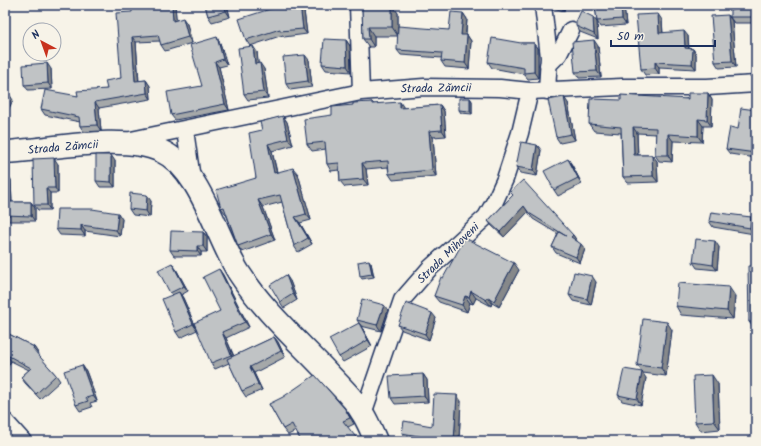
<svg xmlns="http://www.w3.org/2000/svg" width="761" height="446" viewBox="0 0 761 446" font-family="Kalam,sans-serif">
<rect width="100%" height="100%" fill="#f7f3e8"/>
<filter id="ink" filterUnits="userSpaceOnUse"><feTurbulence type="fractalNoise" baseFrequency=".025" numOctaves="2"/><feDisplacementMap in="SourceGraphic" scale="8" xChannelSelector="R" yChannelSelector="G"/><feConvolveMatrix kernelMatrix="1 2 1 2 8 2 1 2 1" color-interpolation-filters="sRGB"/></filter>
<g filter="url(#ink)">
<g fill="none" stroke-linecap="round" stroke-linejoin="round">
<g stroke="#1b2f5e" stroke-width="19">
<path id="street" d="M358 5 361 92
M543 5 549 57 547 91
M548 65 559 54 571 30
M185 130 192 179
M131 140 361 92 424 87 500 88 530 91 622 87H707L756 84
M363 414 402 300 429 269 486 217 495 201 505 179 520 133 530 91
M5 421 23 441"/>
</g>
<g stroke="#1b2f5e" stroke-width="25">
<path id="secondary" d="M5 152C48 150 122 133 161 151 201 169 216 237 239 273 264 311 297 340 328 373 340 386 354 398 363 414 368 422 372 432 376 441"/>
</g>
<use href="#street" stroke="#f7f3e8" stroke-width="16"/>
<use href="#secondary" stroke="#f7f3e8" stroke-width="22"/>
</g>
<path fill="#a5a8a9" stroke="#1b2f5e" d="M175 5 176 20 187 24 192 43 165 51 161 45 160 41 136 42 139 81 146 80 150 86 151 99 99 108 101 131 84 132 80 126V122L45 115 41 109 78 96 107 89 121 78 132 12Z
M205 5H227L230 17 212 22 208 16Z
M362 5H392L398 13V36H374V47H369L363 39Z
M551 5H565L564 11 553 8Z
M595 5H624L626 25 600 27 597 21Z
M756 5V50L754 23H734L730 17 733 10Z
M304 11 307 34 284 37 283 35 250 46 246 40Z
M463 13 467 19 466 35H467L471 41 469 69 445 67 441 61 442 58 401 55 397 50 449 30Z
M662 20 663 33 688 36 689 48 693 49 696 54V69L659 67V74L645 75 641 69Z
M732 21 736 67 719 68 715 62Z
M597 22 598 39 580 32 576 26Z
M346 40 350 46 351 72 326 70 322 64Z
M220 43 227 65 219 67 229 110 175 120 171 115 202 86Z
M521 43H534L538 48V78L528 79 524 74 492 68 488 62Z
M598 46 601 77 579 78 575 72Z
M257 52 258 64 264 69 268 98 248 100 244 94Z
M309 60 312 87 290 90 286 84Z
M51 69 52 89 28 90 24 85Z
M708 93 712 100 711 126H703L702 142 673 141 672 162 659 161 655 155 656 134 637 133 638 155H652L657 161 658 182 628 183 623 177 621 133 594 131 589 124Z
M470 98 472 101V114L461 113 459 110Z
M372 102 374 104 404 108 440 105 444 111 446 136 433 137 436 176 393 180 389 174 388 167 366 169 368 185 345 187 340 181 339 170 331 171 327 164 326 149 312 151 307 144 332 115 353 105Z
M568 103 575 140 560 143 556 137Z
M756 110V158L730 154 726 149 738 129Z
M283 116 287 122 293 145 272 151 277 172 298 174 311 220 300 223 312 244 298 252 294 246 282 202 263 207 275 240 242 252 238 246 226 214 221 208 256 178 262 130Z
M537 145 541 150 537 176 520 173 516 167Z
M568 159 572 165 582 184 558 196 554 190Z
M115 161V187H100L96 181Z
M58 164V193H50V210H38L34 205Z
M5 174H7L11 180 12 202H31L35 208V221H9L5 216Z
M510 192 573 235 577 241 585 249 580 263 556 253 552 247 558 234 533 219 528 212 504 237 492 226 488 221 513 195Z
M151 201 150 217 133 215 129 209Z
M751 217 755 223 754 234 713 227 709 221Z
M122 219 120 236 85 231V236L60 235 56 229Z
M203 232 207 237V252H201V256H174L170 250Z
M719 247 717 270 697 268 693 262Z
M371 263 374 277 362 279 360 276Z
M756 266V327H753L749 322Z
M176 269 188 291 181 295 183 298 197 330 180 338 176 332 172 295 170 293Z
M219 269 223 275 249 327 226 338 234 356 274 337 278 342 285 357 254 373 262 390 246 397 242 391 229 363 215 369 211 363 220 311Z
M519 270 499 307 492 303 491 306 476 298 473 304 470 303 467 312 439 302 434 296 443 278Z
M290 281 297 300 284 308 280 302Z
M596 282 591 305 573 301 569 295Z
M735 296 733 319 681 315 676 306Z
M388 310 381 331 361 326 357 320Z
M436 318 429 340 402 330 398 325Z
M363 329 372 346 343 362 339 357Z
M672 330 666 376 643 373 637 365Z
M5 332 34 347 38 353 37 354 56 375 60 381 40 399 25 383 21 377 29 370 11 361 5 372Z
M82 365 86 371 97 401 90 403 92 407 80 411 76 405Z
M423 374 427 380 428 402 395 404 391 398Z
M646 378 641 405 622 401 618 395Z
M718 384 720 429 701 431 695 422Z
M461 401 459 441H418L406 439 402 433 432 426Z
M269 404 345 409 354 424 348 427 296 431 288 435 283 429Z"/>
<path fill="#86888a" stroke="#1b2f5e" d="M172 5H175L177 27 173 21Z
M224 5H227L230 17 226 11Z
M300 5 304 11 307 34 303 29Z
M392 5 398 13V36L392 27Z
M560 5H565L564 11Z
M621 5H624L626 25 622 19Z
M463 13 467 19 465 41 461 35Z
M658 14 662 20 663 38 659 33Z
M728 15 732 21 736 67 732 61Z
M593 17 597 22 598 39 594 34Z
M183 18 187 24 192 43 188 37Z
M368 27 374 36V47L369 39Z
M684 31 688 36 689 54 685 48Z
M467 35 471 41 469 69 465 63Z
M132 37 136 42 139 87 135 81Z
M217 37 220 43 227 65 223 59Z
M346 40 350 46 351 72 347 66Z
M594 40 598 46 601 77 597 71Z
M534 43 538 48V78L534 72Z
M253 46 257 52 259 70 255 64Z
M693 49 696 54V69L692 64Z
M305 55 309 60 312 87 308 81Z
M215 62 219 67 229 110 225 104Z
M655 62 659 67V74L655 68Z
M47 63 51 69 52 89 48 83Z
M260 63 264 69 268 98 264 92Z
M146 80 150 86 151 99 147 93Z
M708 93 712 100 711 126 707 120Z
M9 94 13 100 5 117V102Z
M564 97 568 103 575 140 571 134Z
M470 98 472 101V114L470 111Z
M95 102 99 108 101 131 97 125Z
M400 102 404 108H400Z
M440 105 444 111 446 136 442 130Z
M756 113V134L754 131Z
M283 116 287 122 293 145 288 139Z
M698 119 703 126 702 142 698 136Z
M633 127 637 133 638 162 634 155Z
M429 131 433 137 436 176 432 170Z
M668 134 673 141 672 162 668 155Z
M268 144 272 151 278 179 274 173Z
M537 145 541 150 537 176 533 170Z
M111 155 115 161V187L111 182Z
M652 155 657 161 658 182 653 176Z
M54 158 58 164V193L55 188Z
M568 159 572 165 582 184 578 178Z
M362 163 366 169 368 185 363 179Z
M293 168 298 174 311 220 306 214Z
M7 174 11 180 12 204 8 198Z
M46 188 50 193V210L47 205Z
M147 195 151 201 150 217 146 211Z
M258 200 263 207 275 240 271 234Z
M31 202 35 208V221L31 216Z
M524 206 528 212 504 237 500 232Z
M118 213 122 219 120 236 116 230Z
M295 217 300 223 312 244 308 238Z
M751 217 755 223 754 234 750 228Z
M81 225 85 231V236L81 230Z
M203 232 207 237V252L203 246Z
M573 235 577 241 575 243 571 237Z
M715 241 719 247 717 270 713 265Z
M581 244 585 249 580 263 576 257Z
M197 246 201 252V256L197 251Z
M369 260 371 263 374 277 372 274Z
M172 263 176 269 188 291 184 286Z
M514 263 519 270 499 307 494 301Z
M219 269 223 275 249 327 245 322Z
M286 275 290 281 297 300 293 294Z
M592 276 596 282 591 305 587 299Z
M729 287 735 296 733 319 727 311Z
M471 291 476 298 473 304 469 297Z
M179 292 183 298 197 330 193 324Z
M465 296 470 303 467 312 462 305Z
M488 297 492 303 491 306 486 300Z
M384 305 388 310 381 331 377 325Z
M432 313 436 318 429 340 425 334Z
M667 322 672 330 666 376 661 368Z
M359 323 363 329 372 346 368 340Z
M222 332 226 338 235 360 231 355Z
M274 337 278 342 285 357 281 351Z
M34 347 38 353 37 355 33 349Z
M7 355 11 361 5 372V359Z
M82 365 86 371 97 401 93 396Z
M250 367 254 373 262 390 258 384Z
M642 372 646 378 641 405 637 399Z
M423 374 427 380 428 402 424 396Z
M712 375 718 384 720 429 714 421Z
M457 395 461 401 459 441H454Z"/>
<path fill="#c0c3c5" stroke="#1b2f5e" d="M132 5H172L173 21 183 18 188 37 161 45 158 35 132 37 135 81 146 80 147 93 95 102 97 125 80 126 79 117 41 109 45 90 78 96 77 91 107 89 105 81 121 78 116 13 132 12Z
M205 5H224L226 11 208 16Z
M300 5 303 29 280 31V29L246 40 239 19 270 9Z
M362 5H392V27H368L369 39H363Z
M595 5H621L622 19 597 21Z
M733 5H756V49H755L753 17H730V10H733Z
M581 11 593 17 594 34 576 26V22Z
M451 12 463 13 461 35H467L465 63 441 61 442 53 397 50 398 26 449 30Z
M658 14 659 33 684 31 685 48 693 49 692 64 655 62V68L641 69 636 15Z
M728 15 732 61 715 62 711 16Z
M217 37 223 59 215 62 225 104 171 115 167 92 202 86 190 45Z
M492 38 521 43H534V72L524 73V68L488 62Z
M324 39 346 40 347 66 322 64Z
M594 40 597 71 575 72 572 42Z
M253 46 255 64 260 63 264 92 244 94 238 48Z
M305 55 308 81 286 84 283 57Z
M47 63 48 83 24 85 23 65Z
M5 92 9 94 5 102Z
M688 93H708L707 120 698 119V136L668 134V155H655L656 128 633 127 634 155H652L653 176 623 177 621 127 589 124 590 99 621 100V95L688 99Z
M564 97 571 134 556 137 548 100Z
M459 98H470V111L459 110Z
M372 102V104L400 102V108L440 105 442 130 429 131 432 170 389 174 388 161 362 163 363 179 340 181 339 163 327 164 325 142 307 144 304 119 332 115V107L353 105V103Z
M741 108 756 110 754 131H756V153L726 149 730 127 738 129Z
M283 116 288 139 268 144 274 173 293 168 306 214 295 217 308 238 294 246 280 195 258 200 271 234 238 246 224 207 221 208 216 190 256 178 249 133 262 130 260 122Z
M521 142 537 145 533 170 516 167Z
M96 155H111V182L96 181Z
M54 158 55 188H46L47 205H34L33 159Z
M568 159 578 178 554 190 544 171Z
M5 174H7L8 198H5Z
M523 180 573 235 571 237 581 244 576 257 552 247 559 232 566 236 529 213 524 206 500 232 488 221 513 195 510 192Z
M130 193 147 195 146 211 129 209Z
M5 202H31V216L5 215Z
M57 209H92L118 213 116 230 81 225V230L56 229Z
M711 212 751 217 750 228 709 221Z
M171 231 203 232V246H197V251L170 250Z
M465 238 514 263 494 301 488 297 486 300 471 291 469 297 465 296 462 305 434 296 441 277 443 278Z
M696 239 715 241 713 265 693 262Z
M369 260 372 274 360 276 358 262Z
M172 263 184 286 170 293 158 270Z
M748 266H756V322H749Z
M219 269 245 322 222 332 231 355 211 363 194 323 220 311 203 277Z
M574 272 592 276 587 299 569 295Z
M286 275 293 294 280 302 270 285Z
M678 283 729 287 727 311 676 306Z
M179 292 193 324 176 332 162 299Z
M362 299 384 305 377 325 357 320Z
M406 303 432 313 425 334 398 325Z
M643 319 667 322 661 368 637 365Z
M359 323 368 340 339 357 329 339Z
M5 332 34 347 33 349 56 375 36 394 21 377 31 368 7 355 5 359Z
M274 337 281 351 250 367 258 384 242 391 227 359Z
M756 348V355L754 349Z
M82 365 93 396 86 398 88 401 76 405 64 371Z
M624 369 642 372 637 399 618 395Z
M423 374 424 396 391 398 389 376Z
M315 375 345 409 350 418 343 421 359 441H301L292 424 283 429 269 404 283 397Z
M712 375 714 421 695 422 693 376Z
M434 394 457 395 454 441H435L434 439 402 433 404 421 432 426Z
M104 438 106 441H99Z"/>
</g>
<g text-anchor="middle" stroke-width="3" stroke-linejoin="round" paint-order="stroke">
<g font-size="12" fill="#1b2f5e" stroke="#f7f3e8">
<text transform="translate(436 88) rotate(-1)" y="4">Strada Zămcii</text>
<text transform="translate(63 147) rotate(-5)" y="4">Strada Zămcii</text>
<text transform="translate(448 253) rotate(-44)" y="4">Strada Mihoveni</text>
</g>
</g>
<rect width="761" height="446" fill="none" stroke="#f7f3e8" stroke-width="20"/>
<rect x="10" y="10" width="741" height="426" fill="none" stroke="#1b2f5e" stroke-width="1.5" filter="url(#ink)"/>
<g transform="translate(42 42) rotate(319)"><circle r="19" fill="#f7f3e8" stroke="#9fa5b1"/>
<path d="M0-3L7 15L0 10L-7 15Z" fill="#c8321e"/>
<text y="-6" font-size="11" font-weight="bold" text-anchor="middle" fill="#1b2f5e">N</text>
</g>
<path d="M611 40v6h104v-6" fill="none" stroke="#1b2f5e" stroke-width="2"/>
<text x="617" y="40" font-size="12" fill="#1b2f5e" stroke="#f7f3e8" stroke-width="3" paint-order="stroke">50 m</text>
</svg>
